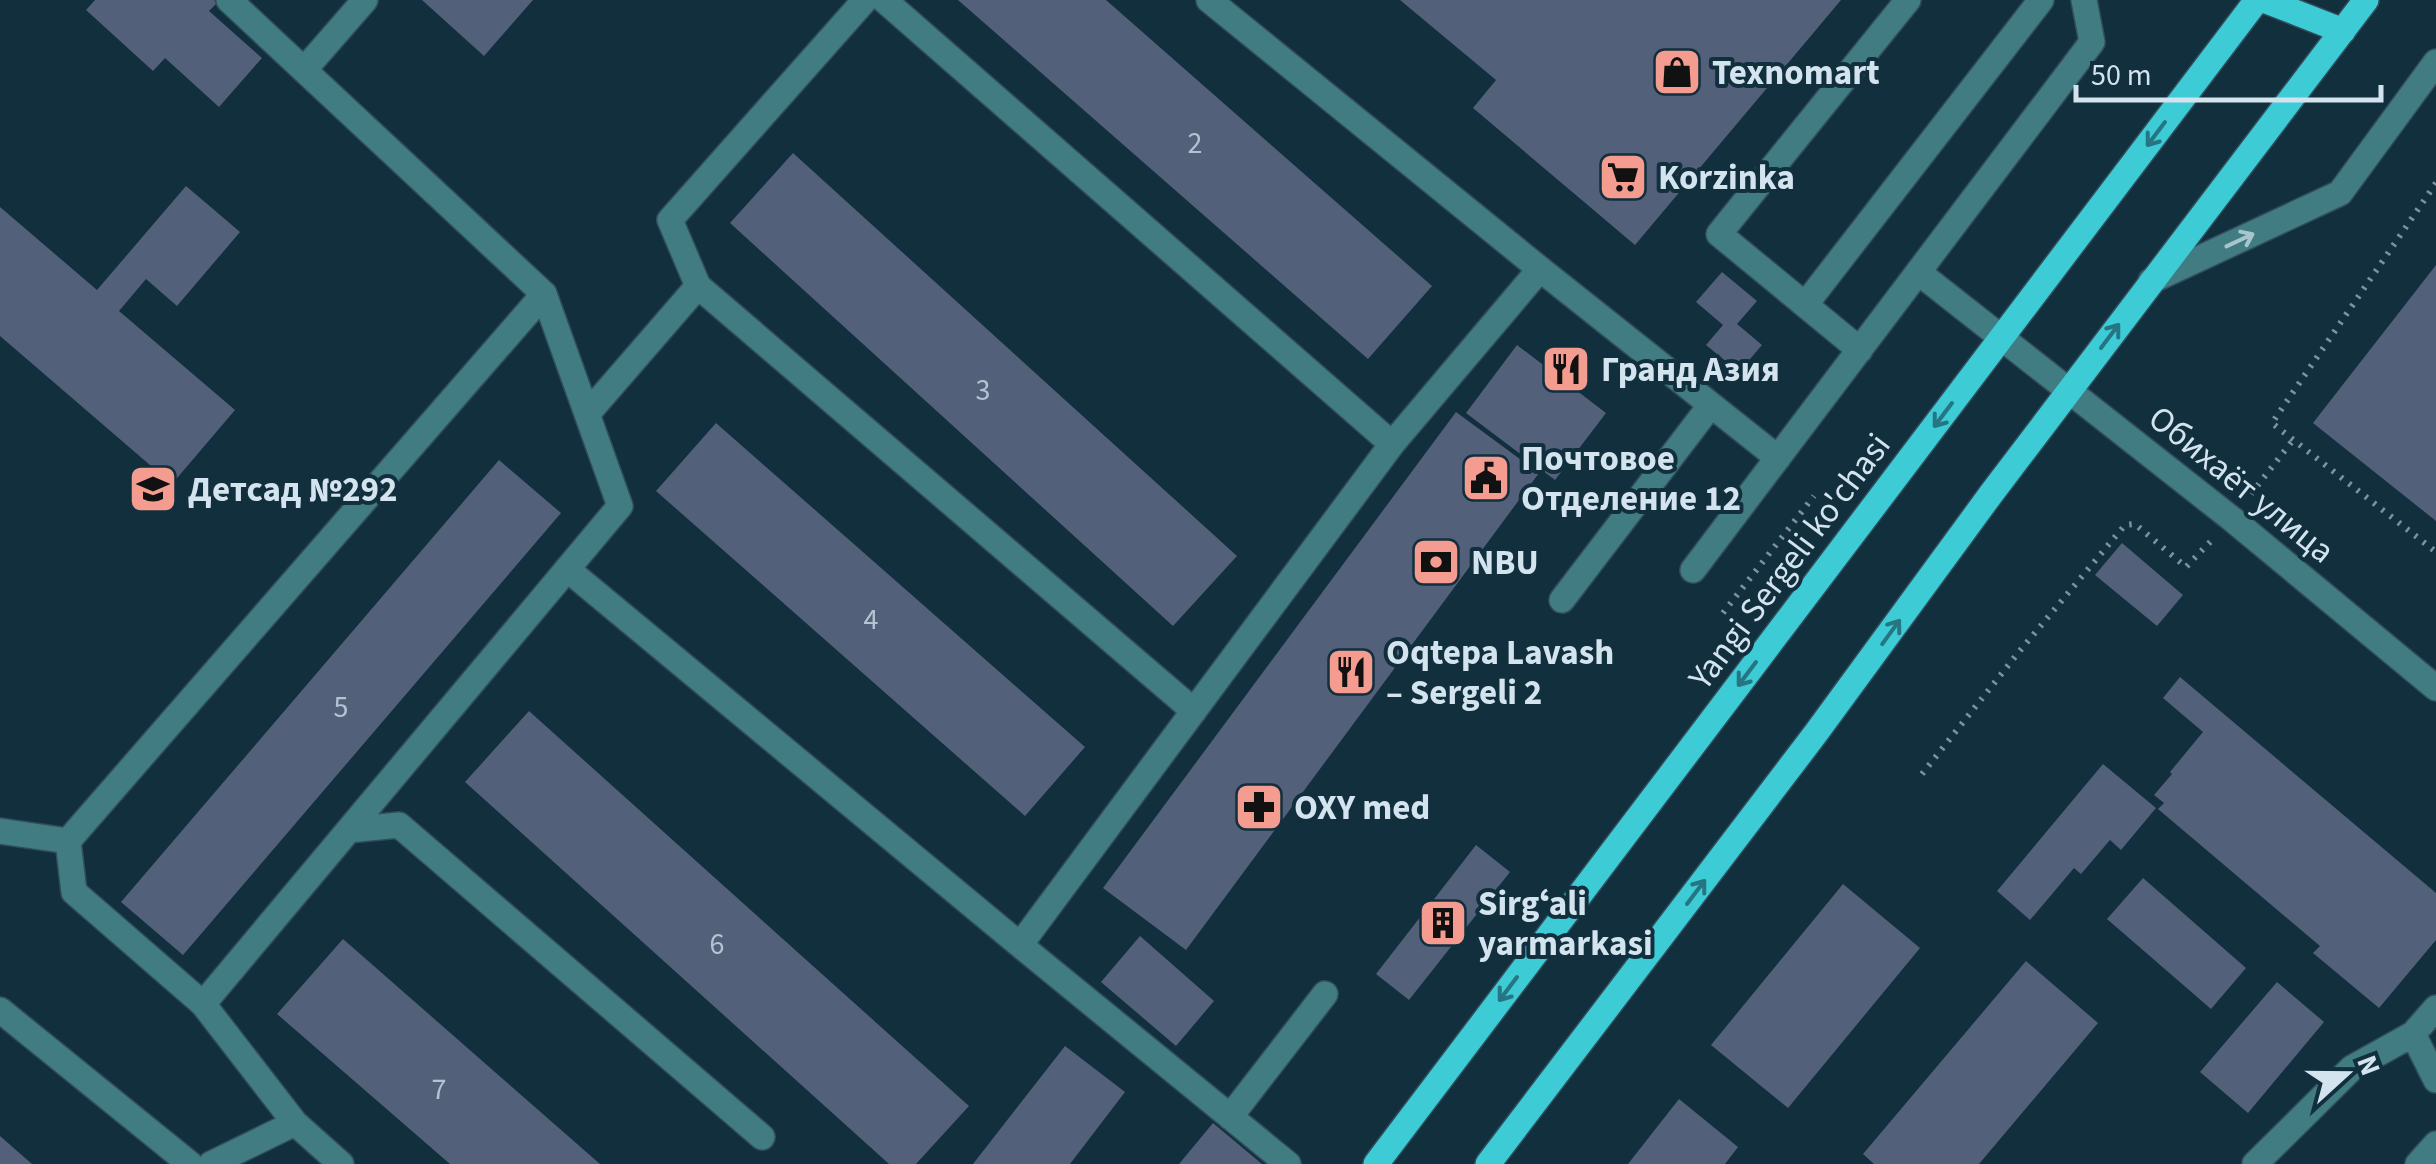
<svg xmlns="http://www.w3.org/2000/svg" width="2436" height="1164" viewBox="0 0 2436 1164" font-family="'Source Sans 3',sans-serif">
<rect width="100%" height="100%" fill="#122f3e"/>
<path fill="#536079" d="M95 0H214L217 3 209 11 262 58 219 107 165 58 153 71 86 10Z
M422 0H533L484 56Z
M958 0H1106L1432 286 1368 359Z
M1400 0H1841L1635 245 1473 108 1496 80Z
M793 153 1237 556 1173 626 730 223Z
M186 186 240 232 177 306 146 279 119 311 235 410 172 484 0 336V207L97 290Z
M2436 265V521L2313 423Z
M1722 272 1757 301 1737 324 1762 345 1739 372 1706 345 1723 325 1696 302Z
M1517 345 1606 413 1555 480 1466 413Z
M1456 412 1539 473 1186 950 1103 888Z
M716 423 1085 747 1025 816 656 491Z
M499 460 561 513 183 955 121 902Z
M2122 543 2183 595 2157 626 2095 575Z
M2180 677 2436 893V940L2379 1008 2313 953 2320 946 2158 809 2164 803 2154 795 2172 774 2170 772 2203 732 2163 698Z
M529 711 969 1106 916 1164H889L465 782Z
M2103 764 2156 808 2121 850 2110 840 2081 874 2074 868 2030 920 1997 891Z
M1476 845 1510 872 1409 1000 1376 974Z
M2143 878 2246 968 2211 1009 2107 919Z
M1843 884 1920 948 1788 1108 1711 1045Z
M1140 936 1214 1001 1176 1046 1101 982Z
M343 939 600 1164H450L277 1014Z
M2026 961 2098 1023 1979 1164H1874L1863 1154Z
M2277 982 2324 1022 2248 1113 2200 1072Z
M1065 1046 1125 1092 1070 1164H973Z
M1679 1099 1738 1147 1725 1164H1628Z
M1213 1123 1262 1164H1179Z
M0 1136 32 1164H0Z"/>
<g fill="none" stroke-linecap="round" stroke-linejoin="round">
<g stroke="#314c5a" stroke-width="28">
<path id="minor" d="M884 0 1392 444 1020 945
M1209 0 1540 269
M304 70 365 0
M1918 272 2232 519 2436 688
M2151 281 2340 193 2436 62
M698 286 670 220 865 0
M1805 305 2041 0
M1860 350 1719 234 1908 0
M588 413 698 286 1194 711
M1392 444 1540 269 1778 458
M567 569 1020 945 1288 1164
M1693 570 2092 42 2084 0
M1562 600 1710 406
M349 830 399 825 762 1137
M0 831 68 841 544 294 229 0
M68 841 74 892 203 1004 620 506 544 294
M203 1004 295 1123
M2436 1008 2413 1034 2436 1080
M0 1010 190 1164
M1230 1117 1325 994
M211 1164 295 1123 341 1164
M2255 1164 2352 1068 2413 1034
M2418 1164 2436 1144"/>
</g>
<g stroke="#314c5a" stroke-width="28">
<path id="major" d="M2264 0 2343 31
M1376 1164 2257 0
M1488 1164 1816 733 1991 494 2366 0"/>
</g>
<path stroke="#7c929f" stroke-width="6" stroke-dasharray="2.5 8" stroke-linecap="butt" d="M2436 183 2272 423 2436 552
M2251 494 2293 440
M1723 613 1814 496
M1922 774 2018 653 2125 525 2135 524 2186 567 2211 541"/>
<use href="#minor" stroke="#407c81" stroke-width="25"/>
<use href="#major" stroke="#3dcbd6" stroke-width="25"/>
</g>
<defs><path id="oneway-shaft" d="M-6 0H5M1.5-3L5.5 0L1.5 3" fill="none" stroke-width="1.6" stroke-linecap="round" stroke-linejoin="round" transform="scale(2.5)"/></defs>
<g stroke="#257582">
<use href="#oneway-shaft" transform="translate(2156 134) rotate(127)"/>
<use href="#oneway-shaft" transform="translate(2110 336) rotate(-53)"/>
<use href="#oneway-shaft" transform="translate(1943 415) rotate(127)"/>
<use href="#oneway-shaft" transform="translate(1891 632) rotate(-54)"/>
<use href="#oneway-shaft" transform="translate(1747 674) rotate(127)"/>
<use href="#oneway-shaft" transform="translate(1696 892) rotate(-53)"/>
<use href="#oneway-shaft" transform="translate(1508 989) rotate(127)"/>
</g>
<use stroke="#a7c5cd" href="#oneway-shaft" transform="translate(2240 240) rotate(-25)"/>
<defs>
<g id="shop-square" transform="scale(2.5)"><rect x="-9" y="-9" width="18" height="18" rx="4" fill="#f59c90" stroke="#122f3e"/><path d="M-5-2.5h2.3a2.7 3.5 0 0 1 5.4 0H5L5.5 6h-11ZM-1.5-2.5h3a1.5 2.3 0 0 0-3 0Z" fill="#111"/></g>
<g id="supermarket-square" transform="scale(2.5)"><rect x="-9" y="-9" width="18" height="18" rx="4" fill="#f59c90" stroke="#122f3e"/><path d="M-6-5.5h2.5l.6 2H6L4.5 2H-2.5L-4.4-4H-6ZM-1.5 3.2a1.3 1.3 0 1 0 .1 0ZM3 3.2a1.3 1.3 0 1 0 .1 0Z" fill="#111"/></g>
<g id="restaurant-square" transform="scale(2.5)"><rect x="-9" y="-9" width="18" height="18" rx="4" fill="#f59c90" stroke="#122f3e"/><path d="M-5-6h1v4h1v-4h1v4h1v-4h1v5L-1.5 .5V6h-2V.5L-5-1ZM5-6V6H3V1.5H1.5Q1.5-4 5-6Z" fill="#111"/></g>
<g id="civic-square" transform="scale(2.5)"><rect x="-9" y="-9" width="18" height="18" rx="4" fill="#f59c90" stroke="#122f3e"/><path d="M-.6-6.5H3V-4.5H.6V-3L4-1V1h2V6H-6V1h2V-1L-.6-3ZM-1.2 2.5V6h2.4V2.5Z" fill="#111"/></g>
<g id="school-square" transform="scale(2.5)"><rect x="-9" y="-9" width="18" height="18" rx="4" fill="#f59c90" stroke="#122f3e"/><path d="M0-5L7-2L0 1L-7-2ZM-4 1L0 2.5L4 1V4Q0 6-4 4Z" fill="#111"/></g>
<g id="bank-square" transform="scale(2.5)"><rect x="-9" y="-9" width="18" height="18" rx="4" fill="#f59c90" stroke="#122f3e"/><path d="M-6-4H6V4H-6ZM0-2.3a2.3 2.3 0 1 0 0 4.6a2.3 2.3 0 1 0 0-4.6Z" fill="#111"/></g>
<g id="pharmacy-square" transform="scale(2.5)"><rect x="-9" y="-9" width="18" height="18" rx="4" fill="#f59c90" stroke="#122f3e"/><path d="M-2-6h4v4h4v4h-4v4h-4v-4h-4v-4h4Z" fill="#111"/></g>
<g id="building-square" transform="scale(2.5)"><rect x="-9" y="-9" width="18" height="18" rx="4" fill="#f59c90" stroke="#122f3e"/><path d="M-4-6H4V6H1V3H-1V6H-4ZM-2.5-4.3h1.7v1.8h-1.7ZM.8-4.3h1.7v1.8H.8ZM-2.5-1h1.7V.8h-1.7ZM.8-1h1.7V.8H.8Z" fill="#111"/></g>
</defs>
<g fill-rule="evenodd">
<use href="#shop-square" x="1677" y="72"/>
<use href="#supermarket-square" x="1623" y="177"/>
<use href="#restaurant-square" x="1566" y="369"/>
<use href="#civic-square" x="1486" y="478"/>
<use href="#school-square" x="153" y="489"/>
<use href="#bank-square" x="1436" y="562"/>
<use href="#restaurant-square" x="1351" y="672"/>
<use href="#pharmacy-square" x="1259" y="807"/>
<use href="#building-square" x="1443" y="923"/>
</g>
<g text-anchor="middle" stroke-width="8" stroke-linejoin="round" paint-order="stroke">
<g font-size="30" fill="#b3c3d1">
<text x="1195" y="153">2</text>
<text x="983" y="400">3</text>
<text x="871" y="629">4</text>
<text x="341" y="717">5</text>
<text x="717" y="954">6</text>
<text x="439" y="1099">7</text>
</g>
<g font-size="35" font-weight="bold" fill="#d3e4ee" stroke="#122f3e" text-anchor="start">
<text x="1712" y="84">Texnomart</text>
<text x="1658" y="189">Korzinka</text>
<text x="1601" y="381">Гранд Азия</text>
<text x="1521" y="470">Почтовое<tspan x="1521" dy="40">Отделение 12</tspan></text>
<text x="188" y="501">Детсад №292</text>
<text x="1471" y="574">NBU</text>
<text x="1386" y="664">Oqtepa Lavash<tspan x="1386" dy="40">– Sergeli 2</tspan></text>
<text x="1294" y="819">OXY med</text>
<text x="1478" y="915">Sirgʻali<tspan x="1478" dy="40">yarmarkasi</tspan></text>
</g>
<g font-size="35" fill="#d3e4ee" stroke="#122f3e">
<text transform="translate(2242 484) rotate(39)" y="12">Обихаёт улица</text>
<text transform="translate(1789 561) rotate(-53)" y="12">Yangi Sergeli ko'chasi</text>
</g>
</g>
<g transform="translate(2346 1074) rotate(69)" stroke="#122f3e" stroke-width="8" paint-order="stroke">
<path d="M0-8L18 38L0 25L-18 38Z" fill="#d3e4ee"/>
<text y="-15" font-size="28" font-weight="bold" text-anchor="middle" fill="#d3e4ee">N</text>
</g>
<path d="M2076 85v15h305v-15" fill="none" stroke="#d3e4ee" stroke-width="5"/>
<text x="2091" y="85" font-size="30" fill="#d3e4ee" stroke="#122f3e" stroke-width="8" paint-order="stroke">50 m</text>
</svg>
